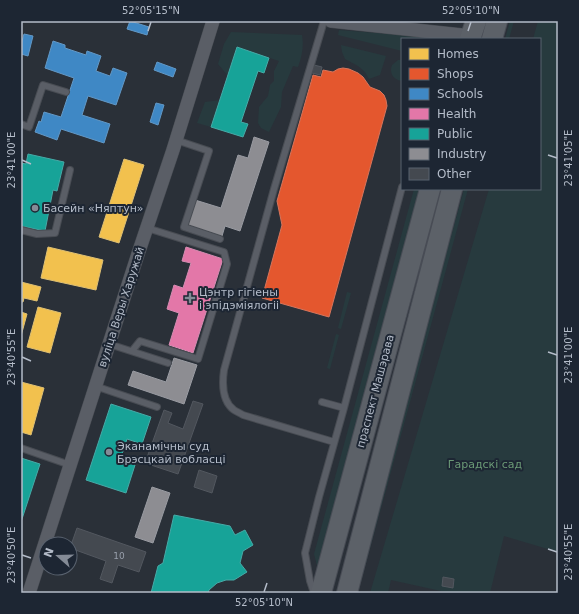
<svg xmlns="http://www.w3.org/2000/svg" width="579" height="614" viewBox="0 0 579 614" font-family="'DejaVu Sans',sans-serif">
<rect width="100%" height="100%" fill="#2a3038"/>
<path fill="#273a3e" d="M510 21H514L509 39H505Z
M538 21H558V552L504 536 490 593H450L391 580 388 593H370L489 189H540V39H533Z
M339 30 417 36 429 39H402V51L338 35Z
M231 32 302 35C304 46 302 56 298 67L293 66 282 92 281 107 269 132 261 128 258 123 259 107 268 96 270 85 274 81V71L279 61 237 47 228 76 218 64 224 44Z
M341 45 386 56 380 75 369 79 365 72 358 66 345 59 342 52Z
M398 60H402V81C393 80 389 73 392 65Z
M220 100 211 127 197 123 205 102Z
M414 189H424L319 573 314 554Z
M464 189H468L358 593H353Z
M347 292 351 293 341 329 338 328Z
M336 334 339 335 330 369 327 368Z"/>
<path fill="#f2c14e" stroke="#dfc073" d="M124 159 144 165 119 243 99 237Z
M48 247 103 260 96 290 41 278Z
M21 282 41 287 37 301 24 298 23 302H21Z
M38 307 61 313 50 353 27 347Z
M21 312 27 314 21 336Z
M21 382 44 388 31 435 21 432Z"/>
<path fill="#e4572e" stroke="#d6755c" d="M343 68 349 69 358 73 363 77 370 87 380 91 384 95 386 100 387 106 329 317 262 298 282 225 277 201 313 75 321 77 323 70 333 72 338 69Z"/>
<path fill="#3f88c5" stroke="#6298c6" d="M130 21 149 27 147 35 127 29Z
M24 34 33 36 28 56 21 54V45Z
M53 41 65 45V48L86 55 87 51 101 56 96 71 110 76 113 68 127 73 116 105 88 96 82 115 110 124 104 143 61 129 57 140 35 132 39 121 41 122 44 112 61 117 74 78 45 68Z
M157 62 176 69 173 77 154 70Z
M156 103 164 105 158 125 150 122Z"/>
<path fill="#e377a8" stroke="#d58cb2" d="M186 247 223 259 193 353 169 345 179 313 167 309 174 285 183 288 191 263 182 261Z"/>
<path fill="#17a398" stroke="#46aaa7" d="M237 47 269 58 264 73 258 71 241 122 248 124 243 137 211 127Z
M28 154 64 162 57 191 53 190 45 231 21 226V163L26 164Z
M111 404 151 417 142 444 127 439 120 460 135 465 126 493 86 480Z
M21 458 40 464 21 522Z
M174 515 230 526 235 535 245 530 253 545 243 551 240 563 247 572 234 580H226L217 583 209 590 208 593H151L158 566 163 563Z"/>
<path fill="#8d8d92" stroke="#999ba2" d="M254 137 269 142 240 231 225 226 222 236 188 225 195 200 221 208 238 155 248 158Z
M174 358 197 365 184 404 128 385 133 371 166 382Z
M152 487 170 493 153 543 135 537Z"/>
<path fill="#444950" stroke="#52575f" d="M314 65 322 67 320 75 312 73Z
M193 401 203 404 178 474 145 463 164 410 172 413 168 423 183 429Z
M199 470 217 476 212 493 194 487Z
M77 528 146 552 139 572 118 565 112 583 100 579 106 561 70 548Z
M443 577 454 579 453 588 442 586Z"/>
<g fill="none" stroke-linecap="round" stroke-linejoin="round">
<g stroke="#484c53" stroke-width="8">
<path id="service" d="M324 21 274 189 224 370C222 384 222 401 234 410 237 412 240 413 243 415L334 442
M21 124 29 127 43 85 66 92
M176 140 209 151 184 227 220 239
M21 230 37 234 55 233 70 170
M109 344 168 363
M132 351 140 341 198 359 227 264 224 252 147 228
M95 386 157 407
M322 402 344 408
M21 448 70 465
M314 593 310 581 305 553 319 497 344 408 402 187"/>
</g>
<g stroke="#484c53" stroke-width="14">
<path id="minor" d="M331 21 471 36
M29 593 138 254 173 150 213 21"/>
</g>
<g stroke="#484c55" stroke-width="22">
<path id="primary" d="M470 39 476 21
M492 39 497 21
M321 593 430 189
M347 593 452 189"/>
</g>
<use href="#service" stroke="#5a5e66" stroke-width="6"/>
<use href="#minor" stroke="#5a5e66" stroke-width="13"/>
<use href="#primary" stroke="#5c6168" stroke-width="20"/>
</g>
<path fill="none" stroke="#b4bcc9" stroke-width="1.5" d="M148 31 151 22M468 31 471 22M548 155 557 158M22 160 31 164M548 352 557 355M22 357 31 361M548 549 557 552M22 555 31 558M264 592 267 583"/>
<g fill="#848b96" stroke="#1d2633" stroke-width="1.5">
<circle cx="35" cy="208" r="4"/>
<path d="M188 292h4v4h4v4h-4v4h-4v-4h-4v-4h4z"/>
<circle cx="109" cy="452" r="4"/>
</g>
<g text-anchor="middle" stroke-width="4" stroke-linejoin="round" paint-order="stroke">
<g font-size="9" fill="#989fab">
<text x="119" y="559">10</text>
</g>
<g font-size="11" fill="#b4bcc9" stroke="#1d2633" text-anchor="start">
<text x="43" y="212">Басейн «Няптун»</text>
<text x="199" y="296">Цэнтр гігіены<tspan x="199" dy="13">і эпідэміялогіі</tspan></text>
<text x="117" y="450">Эканамічны суд<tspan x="117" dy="13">Брэсцкай вобласці</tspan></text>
</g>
<g font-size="11" fill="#b4bcc9" stroke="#1d2633">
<text transform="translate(121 307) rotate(-72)" y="4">вуліца Веры Харужай</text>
<text transform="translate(375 391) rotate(-75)" y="4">праспект Машэрава</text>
</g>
<g font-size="11" fill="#6b9a76" stroke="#1d2633">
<text x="485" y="468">Гарадскі сад</text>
</g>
</g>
<rect width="579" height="614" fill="none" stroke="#1d2633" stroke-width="44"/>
<rect x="401" y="38" width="140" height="152" fill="#1d2633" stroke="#59626f"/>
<rect x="409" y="48" width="20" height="12" fill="#f2c14e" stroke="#59626f"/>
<text x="437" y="58" font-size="12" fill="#b4bcc9">Homes</text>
<rect x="409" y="68" width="20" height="12" fill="#e4572e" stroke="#59626f"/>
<text x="437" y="78" font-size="12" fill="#b4bcc9">Shops</text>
<rect x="409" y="88" width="20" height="12" fill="#3f88c5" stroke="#59626f"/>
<text x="437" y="98" font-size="12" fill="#b4bcc9">Schools</text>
<rect x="409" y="108" width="20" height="12" fill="#e377a8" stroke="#59626f"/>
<text x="437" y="118" font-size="12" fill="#b4bcc9">Health</text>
<rect x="409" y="128" width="20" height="12" fill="#17a398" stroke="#59626f"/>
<text x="437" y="138" font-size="12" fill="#b4bcc9">Public</text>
<rect x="409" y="148" width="20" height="12" fill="#8d8d92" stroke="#59626f"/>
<text x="437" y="158" font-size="12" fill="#b4bcc9">Industry</text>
<rect x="409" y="168" width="20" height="12" fill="#444950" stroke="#59626f"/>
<text x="437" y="178" font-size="12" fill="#b4bcc9">Other</text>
<g transform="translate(58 556) rotate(290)"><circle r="19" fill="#1d2633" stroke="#59626f"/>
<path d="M0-3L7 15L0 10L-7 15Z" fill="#848b96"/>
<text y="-6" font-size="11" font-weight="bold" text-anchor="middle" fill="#b4bcc9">N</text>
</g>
<rect x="22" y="22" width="535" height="570" fill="none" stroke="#b4bcc9" stroke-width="1.5"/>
<g font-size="10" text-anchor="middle" fill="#b4bcc9">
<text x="151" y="14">52°05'15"N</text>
<text x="471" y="14">52°05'10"N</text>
<text transform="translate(568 158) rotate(-90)" y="4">23°41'05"E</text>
<text transform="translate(11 160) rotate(-90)" y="4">23°41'00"E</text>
<text transform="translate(568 355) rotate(-90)" y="4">23°41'00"E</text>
<text transform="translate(11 357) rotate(-90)" y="4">23°40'55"E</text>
<text transform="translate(568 552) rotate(-90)" y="4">23°40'55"E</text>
<text transform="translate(11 555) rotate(-90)" y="4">23°40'50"E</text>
<text x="264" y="606">52°05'10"N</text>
</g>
</svg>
